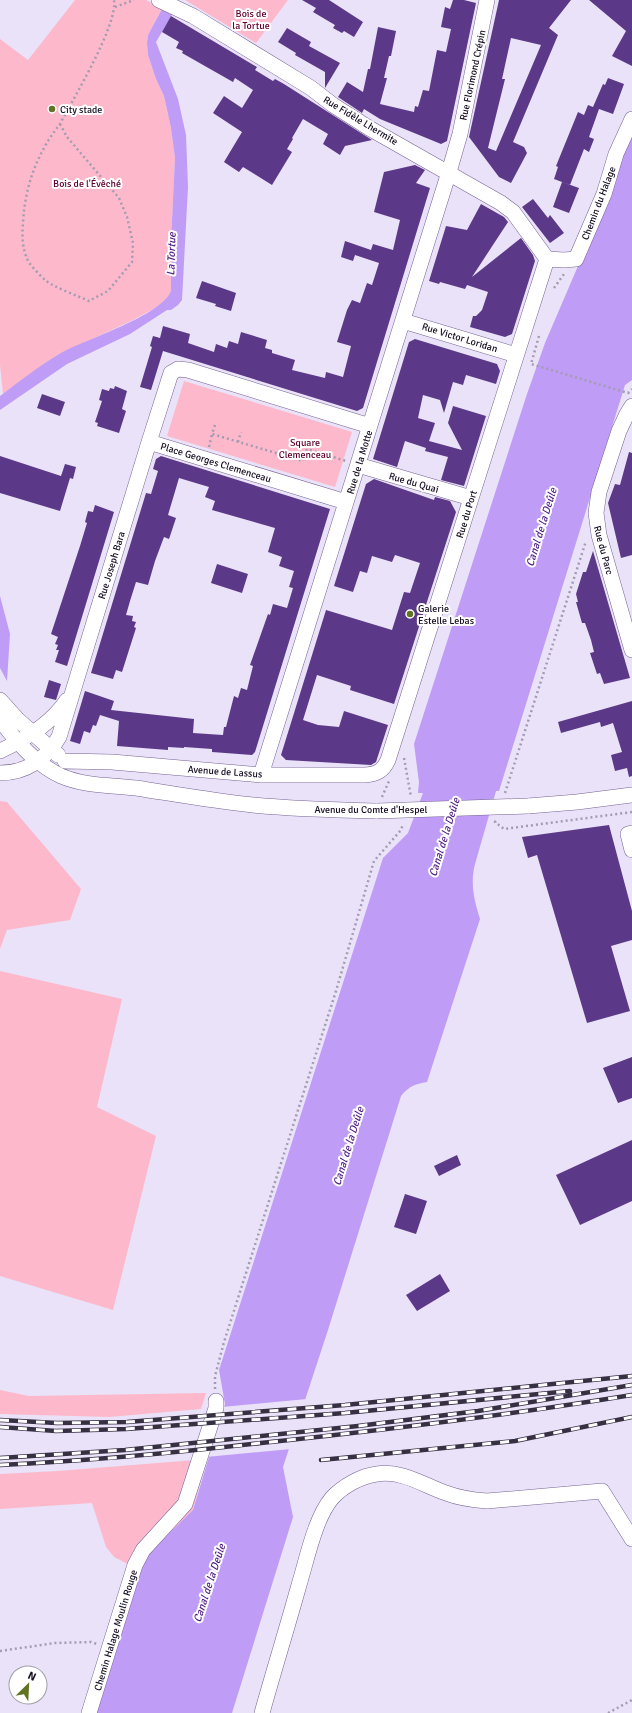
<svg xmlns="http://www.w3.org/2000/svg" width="632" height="1713" viewBox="0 0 632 1713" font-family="Signika,sans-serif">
<rect width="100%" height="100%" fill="#e9e2f8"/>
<path fill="#fdb9cb" d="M75 0H146L162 9 148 35 147 43 148 55 156 79 164 96 171 128 175 158 171 242V291L169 297 157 307 133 320 60 354 3 394 0 365V39L28 60Z
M185 0H288L256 43Z
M184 381 352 432 335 487 167 436Z
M0 801 7 802 81 889 70 920 7 930 0 949Z
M0 971 122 999 97 1107 156 1136 113 1310 0 1276Z
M0 1390 29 1396 206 1393 201 1409 109 1417 0 1414Z
M207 1459 193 1510 143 1559 132 1566 114 1557 106 1547 92 1503 0 1509V1474L58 1471Z"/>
<path fill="#bf9cf5" d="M162 9 172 15 156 42 178 99 186 135 188 187 182 300 178 305 171 310H167L130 334 67 364 0 410V396C20 381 39 366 61 353 86 339 161 316 171 291V242L175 158 171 128 164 96 156 79 148 55 147 43 148 35Z
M632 132V380L625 385 499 791H496L475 864C470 883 474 900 480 919L427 1082C415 1084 409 1086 401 1096L328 1330 283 1467 293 1517 232 1713H94L143 1559 193 1510 225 1404 219 1370 383 858 408 833 423 793H418L419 782 414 744 527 394 545 343 593 231Z
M0 596 10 634 7 681 0 668Z"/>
<path fill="#e9e2f8" d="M307 1399 291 1449 206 1457 222 1407Z"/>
<path fill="#5c3988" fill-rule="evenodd" d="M302 0H329L363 22 354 37 344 31 342 33 333 28 335 25 313 12 316 8Z
M453 0H464L476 3 447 141 441 144 380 119 364 109 362 113 338 97 347 82 363 92 368 69H370L378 27 396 31 391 56H389L384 78H387L380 104 414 112 415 106 418 107 423 90 429 91 437 50 446 52 451 29 441 27 445 7 450 9Z
M499 0H571L549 28 558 35 513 142 524 147 527 153 511 183 499 177 469 137ZM511 38 541 45 496 151 488 148 505 79H502Z
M589 0H632V66L612 56 626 31Z
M171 16 257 67 255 70 273 81 275 79 284 84 372 140 345 146 340 155 323 144 328 134 303 119 292 138 293 139 287 149 292 152 272 185 243 167 239 172 224 162 242 132 213 113 224 96 242 108 253 90 235 78 233 82 182 53 183 51 176 48 179 42 162 32Z
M287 28 311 42 309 46 340 63 325 88V72L295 55 296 53 278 42Z
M608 78 624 84 613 114 599 109 589 137 594 139 589 152 584 149 570 185 554 179 558 167 556 166 578 112 584 115 588 105 593 107 603 84 605 85Z
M415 165 425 170 416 183 430 188 363 408 357 411 163 351 151 390 140 387 152 347 150 346 153 336 160 338 163 326 190 334 188 343 214 352 216 344 227 348 229 341 238 344 241 332 267 340 265 348 272 350V353L295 360 292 370 325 378 326 372 343 377 351 346 337 342 347 310 352 300 360 303 367 283 372 285 379 263 355 255 353 261 341 257 345 241 371 250 373 244 393 250 400 220 374 212 384 172Z
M562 182 579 188 569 213 553 207Z
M533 199 548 218 550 215 564 233 550 243 522 207Z
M481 204 504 217 508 222 472 277 521 238 533 255 535 261 512 334 505 337 470 327 473 316H476L482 310 488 292 467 285 465 289 440 282 439 284 429 281 446 226 467 230Z
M202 281 236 293 231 311 215 306 216 304 196 298Z
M415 339 497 364 500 371 496 384 466 375 463 385 453 382 444 413 440 400 423 395 418 418 435 423 429 441 462 450 448 423 453 406 486 416 464 486 441 480 448 457 425 451 428 442 426 448 405 441 397 467 373 459 409 342Z
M115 386 127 391 122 409 126 411 119 433 97 426 98 423 95 422 102 401 99 400 102 389 109 391 110 388 114 389Z
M42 394 65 402 60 416 37 408Z
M629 452 632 453V555L621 558 608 503 615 484 620 485Z
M0 456 61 476 65 464 76 467 73 479 70 478 60 511 0 493Z
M161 456 330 509 255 752 252 755 212 752V749L184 747V748L168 747V750L117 746 119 721 100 715 96 726 93 725 90 733 84 731 80 744 70 741 85 691 114 701 111 710 194 719 193 733 223 735 224 727H226L234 696 238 698 241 688 247 690 253 666 250 665 268 614 270 615 273 604 287 608 293 588 289 587 294 571 279 566 282 557 268 552 275 528 212 510 215 501 205 497 209 487 179 478 168 515 176 518 169 539 164 537 155 561 148 585 136 582 130 601 126 615 133 616 132 621 136 622 134 627 136 628 122 672 116 670 113 679 91 673 146 493 151 494 158 471 153 469 156 459Z
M374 479 434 500 435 497 450 501 456 512 394 704 350 690 351 686 317 675 303 720 318 725 339 727 344 711 388 725 376 762 371 765 286 760 281 755 326 610 392 630 404 592 410 593 420 563 395 555 392 562 372 556 367 573 360 571 353 592 334 586 366 484Z
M95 505 114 512 67 666 55 662 59 650H56L58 645 55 644 58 637 51 634 80 546 87 523 85 522 88 511 93 512Z
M593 551 630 678 604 684 600 673 597 674 590 653 594 652 591 640 585 623H582L576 602H578L576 594 583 572H586Z
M217 564 248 574 242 593 211 583Z
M49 680 61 684 56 700 44 697Z
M632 701V776L629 777 627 768 615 771 611 755 622 752 613 723 601 727 600 722 561 733 558 722Z
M609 825 632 911V940L611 946 630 1011 587 1023 537 855 528 858 522 837Z
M632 1057V1098L618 1103 603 1068Z
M632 1140V1201L580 1225 556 1175Z
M457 1155 461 1165 439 1176 434 1166Z
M405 1194 427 1201 416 1234 394 1227Z
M440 1274 450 1291 417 1311 406 1295Z"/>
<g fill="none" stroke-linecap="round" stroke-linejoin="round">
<g stroke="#766394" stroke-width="16">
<path id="minor" d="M159 0 193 16 311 88 333 105 369 128 501 203 513 212 547 259
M547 259 564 260 576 259 604 194 616 154 632 119
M403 321 516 355
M632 406 627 414 619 431 599 492 596 513 599 535 632 650
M149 442 346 502
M358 465 471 498
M0 700 18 720 58 755
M0 719C14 740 37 765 61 776 84 786 111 785 136 788 175 794 214 801 253 805 294 809 336 810 377 811
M0 751C24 740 52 723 67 700
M65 761 112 762 261 775H365C377 774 383 771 388 760L547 259
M0 773C26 773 46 759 59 737L149 442 171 373 178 369 188 370 370 426
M261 775 449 172 460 134 487 0
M528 806 577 802 632 795
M632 833 628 834 632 850
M89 1713 135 1565 143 1550 185 1504 216 1408V1401
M262 1713C274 1670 287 1628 299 1585 307 1559 315 1518 332 1498 343 1486 361 1476 377 1474 402 1470 423 1485 446 1493 459 1498 473 1500 487 1501L602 1491 632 1539"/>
</g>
<path stroke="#a39cb1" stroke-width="2.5" stroke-dasharray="2 3" stroke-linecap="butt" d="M115 7 134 0
M60 124 67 137 119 198 127 217 133 243 132 262 108 291 89 301C78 296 53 287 45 280 39 274 28 264 26 256 22 245 22 234 23 223 25 186 37 153 60 124 73 99 118 25 114 0
M554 288 564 274
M539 336 531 364 628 393 632 389
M215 425 212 434 303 461 307 449 346 461
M238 442 241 432
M209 447 212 434
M404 758 411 797
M505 793 586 541
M382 797 389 781
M496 821 495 822 504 829 632 812
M215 1389V1376L224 1342 336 991 374 861 401 830 403 824
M0 1651 55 1643 91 1642 97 1644
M608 1713 632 1700"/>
<use href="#minor" stroke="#fff" stroke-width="15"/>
<g stroke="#372f42" stroke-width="4.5">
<path id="rail" d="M0 1420 57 1423 127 1422 345 1405 632 1376
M0 1427 56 1431 126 1429 345 1413 570 1391
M0 1458 125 1450 358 1426 478 1411 632 1385
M321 1460 515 1441 632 1417
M0 1465C87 1461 174 1453 261 1443 385 1430 509 1415 632 1395"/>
</g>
<use href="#rail" stroke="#fff" stroke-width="3" stroke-dasharray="9" stroke-linecap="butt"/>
<g stroke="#766394" stroke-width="16" stroke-linecap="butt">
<path id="minor-bridge" d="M377 811 528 806"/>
</g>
<use href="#minor-bridge" stroke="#fff" stroke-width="15"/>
</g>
<g fill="#617423" stroke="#fff" stroke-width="1.5">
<circle cx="52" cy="109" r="4"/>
<circle cx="410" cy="614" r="4"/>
</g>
<g text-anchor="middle" stroke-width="4" stroke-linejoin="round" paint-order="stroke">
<g font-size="10" fill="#5e002c" stroke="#fff">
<text x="251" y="17">Bois de<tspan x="251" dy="12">la Tortue</tspan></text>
<text x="87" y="187">Bois de l'Évêché</text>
<text x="305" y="446">Square<tspan x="305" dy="12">Clemenceau</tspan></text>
</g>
<g font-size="10" fill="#140c1f" stroke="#fff">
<text transform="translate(472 75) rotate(-78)" y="4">Rue Florimond Crépin</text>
<text transform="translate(361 120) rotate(31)" y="4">Rue Fidèle Lhermite</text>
<text transform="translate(598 203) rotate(-69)" y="4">Chemin du Halage</text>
<text transform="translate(460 337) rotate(17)" y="4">Rue Victor Loridan</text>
<text transform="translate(216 462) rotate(17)" y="4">Place Georges Clemenceau</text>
<text transform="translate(359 462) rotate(-73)" y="4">Rue de la Motte</text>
<text transform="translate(414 482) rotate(16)" y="4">Rue du Quai</text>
<text transform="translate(466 514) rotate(-73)" y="4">Rue du Port</text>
<text transform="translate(604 550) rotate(75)" y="4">Rue du Parc</text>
<text transform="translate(111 565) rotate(-73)" y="4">Rue Joseph Bara</text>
<text transform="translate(225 771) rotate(4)" y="4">Avenue de Lassus</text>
<text x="371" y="813">Avenue du Comte d'Hespel</text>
<text transform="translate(115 1630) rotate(-73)" y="4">Chemin Halage Moulin Rouge</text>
</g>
<g font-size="10" fill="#140c1f" stroke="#fff" text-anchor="start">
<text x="60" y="113">City stade</text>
<text x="418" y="612">Galerie<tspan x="418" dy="12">Estelle Lebas</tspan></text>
</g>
<g font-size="11" font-style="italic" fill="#4e1a81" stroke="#fff">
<text transform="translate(171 254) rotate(-88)" y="4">La Tortue</text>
<text transform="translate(541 527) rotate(-73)" y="4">Canal de la Deûle</text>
<text transform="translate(444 837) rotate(-73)" y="4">Canal de la Deûle</text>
<text transform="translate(348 1146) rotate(-73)" y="4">Canal de la Deûle</text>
<text transform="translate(209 1583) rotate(-72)" y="4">Canal de la Deûle</text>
</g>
</g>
<g transform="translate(28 1685) rotate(24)"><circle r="19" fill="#ffffff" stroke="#a19ea5"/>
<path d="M0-3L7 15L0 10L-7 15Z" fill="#617423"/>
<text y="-6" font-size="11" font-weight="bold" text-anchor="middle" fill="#140c1f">N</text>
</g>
</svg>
